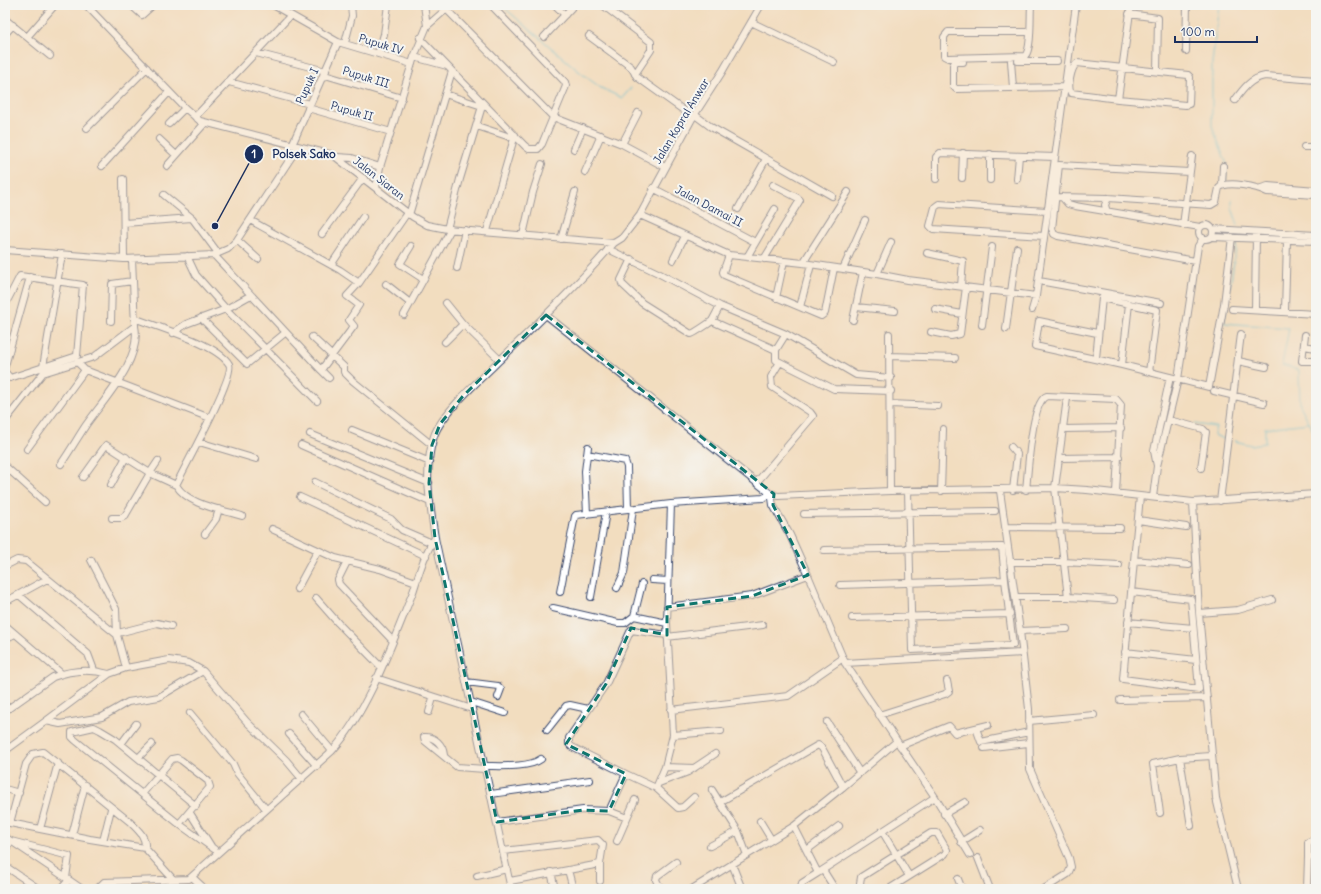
<svg xmlns="http://www.w3.org/2000/svg" width="1321" height="894" viewBox="0 0 1321 894" font-family="Delius,sans-serif">
<rect width="100%" height="100%" fill="#f6f6f2"/>
<filter id="ink" filterUnits="userSpaceOnUse"><feTurbulence type="fractalNoise" baseFrequency=".025" numOctaves="2"/><feDisplacementMap in="SourceGraphic" scale="8" xChannelSelector="R" yChannelSelector="G"/><feConvolveMatrix kernelMatrix="1 2 1 2 8 2 1 2 1" color-interpolation-filters="sRGB"/></filter>
<filter id="wash" filterUnits="userSpaceOnUse"><feTurbulence type="fractalNoise" baseFrequency=".012" numOctaves="4" result="noise"/><feDisplacementMap in="SourceGraphic" scale="16" xChannelSelector="R" yChannelSelector="G"/><feGaussianBlur stdDeviation="0.9" result="paint"/><feColorMatrix in="noise" values="0 0 0 0 0 0 0 0 0 0 0 0 0 0 0 0 0 1.4 0 .05"/><feComposite in="paint" operator="in"/></filter>
<g filter="url(#wash)">
<rect width="100%" height="100%" fill="#f2ddbf"/>
<g fill="none" stroke-linecap="round" stroke-linejoin="round">
<path stroke="#53bad1" stroke-width="1.5" d="M501 5 581 73 601 88 622 98 631 88
M1219 5 1212 63V126L1226 162V180
M1232 199V208L1238 225
M1237 243 1224 323 1289 328 1282 365 1299 370 1300 405 1316 436
M1194 424 1216 427 1214 435 1224 439
M1235 441 1251 445 1265 443V428L1309 423"/>
</g>
</g>
<g filter="url(#ink)">
<g fill="none" stroke-linecap="round" stroke-linejoin="round">
<g stroke="#3b496d" stroke-width="8">
<path id="minor" d="M86 5 185 108 200 121 333 155 413 217 427 225 447 229 614 243
M131 5 142 15 153 5
M273 5 338 42
M555 5 565 15
M604 6 651 42V50L635 74
M446 9 553 117 622 144 665 167
M1129 14 1158 18 1157 71
M5 19 50 56
M751 22 834 62
M427 26 451 5
M1029 32H948L944 37V56L948 58 1025 56C1032 49 1030 16 1031 5
M5 34 13 25
M589 36 631 67 637 77 693 117
M27 37 55 5
M544 37 574 5
M420 38 525 146 529 149H538L542 144 566 86 565 82 491 5
M345 43 352 16 351 5
M1186 51 1187 5
M256 53 326 71
M378 54 384 34 388 5
M414 57 447 66
M1011 61 1013 88
M1018 61H1057
M963 62H955L953 65V86L956 89 1064 87
M1077 63 1188 75 1190 77 1189 104 1186 105 1118 99 1071 93C1067 87 1071 68 1077 63Z
M325 75 402 98
M229 82 310 104
M445 94 482 106
M5 95V101
M1118 99 1131 5
M1235 100C1243 89 1251 78 1265 76L1316 80
M308 108 391 132
M695 115 711 127 832 196
M195 117 290 16
M169 124 185 108
M477 126 513 138
M87 128 147 68
M159 139 176 155
M622 144 638 113
M292 145 338 42 412 64
M1304 147H1316
M574 149 583 128
M990 154V180
M337 157 352 158 380 167
M102 166 169 92
M167 166 205 123
M585 172 601 135
M1189 172 1059 165 1052 229 1054 234 1058 236 1195 261
M962 178 963 153
M123 179 124 259
M936 179V157L940 153 1055 157
M1017 179 1019 156
M1222 185 1223 166
M376 188 380 167 414 57 427 26 424 5
M653 188 755 242
M1261 188 1268 186 1316 190
M164 195 192 218
M1056 197 1108 198 1211 205 1216 202 1219 188C1227 180 1258 187 1267 192L1316 195
M1062 197 1068 204 1075 206 1200 227
M738 209 766 159
M1107 212 1105 205 1108 198
M409 215 452 71
M640 215 729 255 803 263 877 274 908 280 1036 296 1076 5
M250 220 340 270 359 283 407 213
M124 223 192 218 218 253
M1199 232a7 7 0 1 1 14 0a7 7 0 1 1-14 0Z
M1183 225 1192 156
M447 229 460 179 483 103
M1213 229 1316 235
M487 231 515 135
M322 234 363 178
M523 235 533 192 542 164
M1044 236 933 229 930 226 935 207 939 204 1047 211
M1212 237 1316 241
M561 239 575 192
M237 240 258 259
M411 246 400 264 423 279
M608 249 658 273 720 306 786 334 856 375 891 378
M5 250 124 259 214 255 228 249 237 240 298 147
M927 253 963 261 961 286
M214 255 321 370 354 326 349 320 359 305 347 296 359 283
M729 255 723 272 724 275 821 316 825 313 834 268
M187 256 196 275 226 309 317 401
M747 257 775 209
M631 259 621 280 622 284 642 303 691 334C693 334 708 324 712 321L776 350
M764 259 800 200 798 198 773 185
M673 260 685 236
M803 263 848 192
M331 265 363 217
M457 268 465 230
M843 269 865 220
M877 274 891 242
M1039 281 1161 303
M386 284 410 303
M776 298 784 261
M446 303 463 324 500 360
M5 305 20 276 83 285 77 356 10 378 5 372
M800 307 811 265
M856 307 895 311
M935 309 962 314
M1232 309 1316 314
M1032 310 1036 296
M1255 310 1256 235
M1285 311 1287 241
M404 315 451 229
M546 315 771 494 778 496 890 491 1055 488 1087 490 1193 502 1316 494
M134 318C157 327 217 344 229 364 236 375 184 468 176 485 189 506 221 509 242 516
M201 318 247 364 285 333
M853 320 863 272
M111 321 112 284 132 281
M712 321 720 306
M982 325 992 247
M1006 329 1017 248
M931 332 951 336 960 334 966 287
M173 333 186 324 226 309 251 295
M1097 333 1039 321 1035 346 1122 365 1209 387 1224 304 1232 237
M786 334 776 350V360L834 389 891 391
M889 334 890 491
M1305 335 1302 361H1316
M312 337 344 367V372L353 381 432 445
M445 342 463 324
M1304 346 1316 348
M890 356 955 358
M1096 358 1102 298 1157 310 1149 372
M1238 361 1266 367
M77 362 85 370 210 418
M1122 365 1129 304
M5 366 30 277
M43 367 62 254
M321 370 329 378
M1214 391 1264 403
M1067 398 1055 488 1068 597
M890 404 938 406
M1169 420 1203 429 1206 432 1201 468
M5 421 43 373 94 357 135 326 132 259
M1063 429 1121 428
M352 430 430 462
M310 434 429 483
M199 442 256 459
M301 445 430 502
M1011 447 1017 454 1013 490
M27 449 85 370
M587 454 625 461 627 467 628 509
M1060 458 1119 457
M61 464C70 451 78 437 86 425 105 398 142 360 135 326
M5 466 45 502
M1157 466 1154 451 1170 377
M83 477 106 445 150 473 158 461
M315 482 391 519 402 530 432 543
M757 482 813 416 810 412 772 387 771 377 780 362
M111 485 126 457
M1026 490C1028 474 1031 400 1047 396L1116 399 1121 405 1116 492
M908 491 912 650 1013 645 1005 580
M941 491 943 429
M1000 491 1020 631 1029 709 1030 769 1069 858 1071 867 1068 874 1044 889
M300 497 426 556
M1153 497 1157 466 1178 379 1198 246 1203 238
M1220 501 1241 334
M1193 502 1199 613 1216 798 1238 889
M671 504 667 623 673 735 665 767 656 788 678 808 683 807 694 797
M587 514 585 471 588 447
M804 514 995 511
M112 518H121L125 516 150 473 176 485
M1138 520 1186 527
M1006 527 1120 528
M272 529 335 558 380 569 416 582
M205 534 216 519 219 509
M824 550 1002 547 1005 580 840 585
M91 560 116 609 117 635 126 668
M1134 560 1189 565
M347 562 338 580 339 584 392 640
M1010 562H1063L1119 565
M5 566 17 560 26 561 117 635
M652 580 668 581
M642 584 634 616 667 623
M617 588 624 573 633 509
M297 589 318 550
M560 592 575 516 576 515 671 504 763 498 771 494
M1131 592 1191 599 1199 689 1123 679 1140 496
M19 595 88 654 94 670
M591 597 606 512
M1015 597H1068L1114 600
M316 598 338 623 381 667
M5 602 47 579
M667 607 752 596 808 575
M553 608 618 623H625L634 616
M1199 613 1238 610 1272 600
M852 618 1010 614
M1128 622 1193 628
M5 625 62 674
M1020 631 1067 629
M118 633 157 623 171 626
M667 637 763 625
M5 639 15 634
M1125 652 1196 660
M845 663 1022 653
M376 678 472 709
M466 682 498 686 501 689 498 697
M1120 700 1207 698
M471 702 505 713
M671 710 788 696 843 658
M5 711 53 677C71 670 91 669 109 674
M429 712 433 698
M190 713 233 764 237 773 266 809
M301 714 332 751
M879 715 945 694 949 691 947 681
M46 721 109 674 126 668 169 660 189 663 203 671
M1029 721 1094 715
M827 722 860 773
M976 728 981 742 1029 732
M547 730 566 706 570 705 588 709
M289 734 317 766
M673 735 721 731
M121 744 136 724
M900 746 949 726 955 733 988 725
M984 748 1028 743
M5 751 46 721 60 724 102 717 128 702 159 697 203 671 247 722 286 760 302 779
M444 755C443 745 435 736 424 737L425 741 457 767 485 769
M138 758 152 744
M1180 758 1191 826
M485 766C500 766 529 768 541 759
M665 767 694 768
M626 774 656 788
M659 783 688 772 715 754
M5 789 19 793
M712 790 738 831 747 855
M142 794 172 759 177 758 181 760 208 781 210 787 179 824
M491 794 590 780
M935 797 970 855
M720 802 818 745 822 748 843 787
M196 806 115 739 100 730 94 727 72 732V737L75 740 179 824 214 849
M609 811 627 818 635 800
M190 813 211 846
M1160 813 1153 764 1180 758 1211 756
M944 814 965 802
M760 821 771 839
M5 822 90 839 145 848 172 878
M497 822 583 810 609 811 626 774 572 747 569 744V738L606 684 631 630 667 635
M10 823 26 764 33 754 43 752 130 822C138 830 146 836 145 848
M794 826 818 873 935 797 897 741
M40 829 58 763
M882 831 909 876
M72 835 85 785
M5 837 69 880
M103 841 111 809
M617 841 627 818
M961 842 980 830
M710 846 738 831
M807 850 839 826
M5 851 11 841 69 856 66 878
M503 851 598 840 603 845 600 864V881
M1308 857V842L1316 839
M978 858 990 889
M732 864 742 889
M5 866 39 889
M568 870 573 889
M823 870 835 889
M551 872 555 889
M477 876 507 869
M192 877 205 889
M958 879 962 889
M510 881 600 864
M61 889 69 880 82 889
M97 889 104 882 189 879 332 751C368 712 393 641 413 592 419 574 424 554 435 538
M511 889 435 538C430 505 423 469 434 436 442 412 487 373 506 354 543 318 580 282 614 243L622 238 640 215 693 117 722 72 761 5
M661 889 656 880 657 876 676 862
M692 889 794 826 843 787 897 741 845 663 808 575 790 535 773 505 772 498 774 494
M801 889 802 883 818 873
M862 889 860 883 861 877 931 833H937L947 850 945 854 889 889
M1307 889 1308 857H1316"/>
</g>
<use href="#minor" stroke="#fff" stroke-width="6"/>
</g>
</g>
<path d="M0 0H1321V894H0ZM546 315 774 494 773 505 808 575 752 596 667 607V635L631 628 606 684 566 744 626 774 609 811 583 810 497 822 435 538 429 483 432 445 440 424 463 396Z" fill="#f2ddbf" fill-opacity=".55" fill-rule="evenodd"/>
<path fill="none" stroke="#0f766e" stroke-width="3" stroke-dasharray="8 5" stroke-linejoin="round" d="M546 315 774 494 773 505 808 575 752 596 667 607V635L631 628 606 684 566 744 626 774 609 811 583 810 497 822 435 538 429 483 432 445 440 424 463 396Z"/>
<g text-anchor="middle" stroke-width="4" stroke-linejoin="round" paint-order="stroke">
<g font-size="11" fill="#1b2f5e" stroke="#f6f6f2">
<text transform="translate(381 44) rotate(17)" y="4">Pupuk IV</text>
<text transform="translate(366 77) rotate(17)" y="4">Pupuk III</text>
<text transform="translate(307 86) rotate(-65)" y="4">Pupuk I</text>
<text transform="translate(352 111) rotate(16)" y="4">Pupuk II</text>
<text transform="translate(681 121) rotate(-59)" y="4">Jalan Kopral Anwar</text>
<text transform="translate(379 178) rotate(38)" y="4">Jalan Siaran</text>
<text transform="translate(709 206) rotate(28)" y="4">Jalan Damai II</text>
</g>
</g>
<path fill="none" stroke="#1b2f5e" stroke-width="1.5" d="M215 226L254 154"/>
<g fill="#1b2f5e" stroke="#f6f6f2" stroke-width="1.5">
<circle cx="215" cy="226" r="4"/>
<circle cx="254" cy="154" r="10"/>
</g>
<g font-size="12" text-anchor="middle" font-weight="bold" fill="#fff">
<text x="254" y="158">1</text>
</g>
<g font-size="12" text-anchor="middle" font-weight="bold" fill="#1b2f5e" stroke="#f6f6f2" stroke-width="4" stroke-linejoin="round" paint-order="stroke">
<text x="304" y="158">Polsek Sako</text>
</g>
<rect width="1321" height="894" fill="none" stroke="#f6f6f2" stroke-width="20"/>
<path d="M1175 36v6h82v-6" fill="none" stroke="#1b2f5e" stroke-width="2"/>
<text x="1181" y="36" font-size="12" fill="#1b2f5e" stroke="#f6f6f2" stroke-width="3" paint-order="stroke">100 m</text>
</svg>
